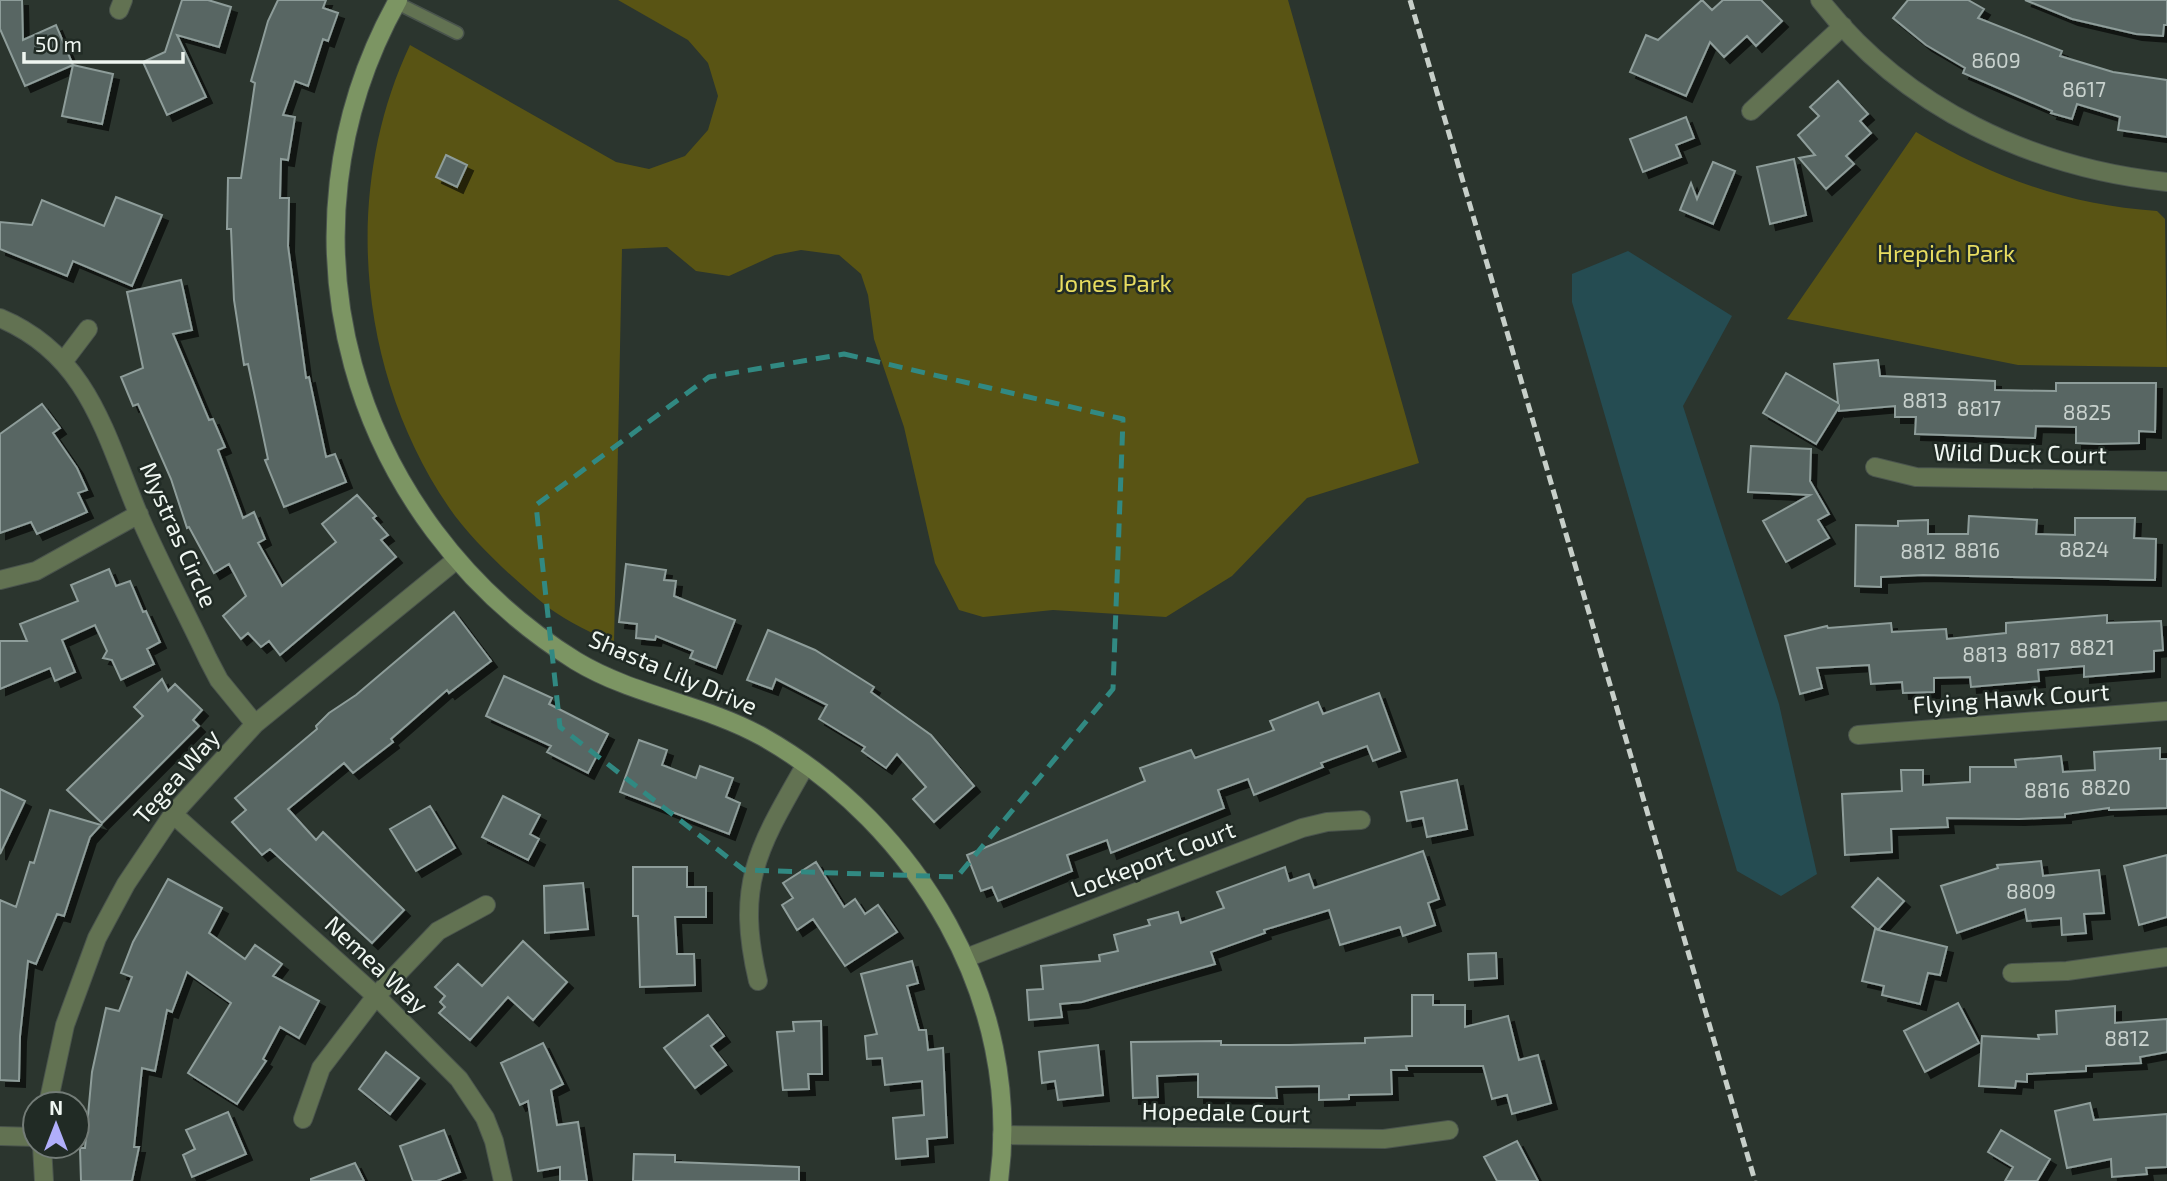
<svg xmlns="http://www.w3.org/2000/svg" width="2167" height="1181" viewBox="0 0 2167 1181" font-family="'Exo 2',sans-serif">
<defs>
<filter id="shadow"><feDropShadow dx="6" dy="6" stdDeviation="0" flood-color="#0009"/></filter>
</defs>
<rect width="100%" height="100%" fill="#2b352e"/>
<path fill="#595414" d="M618 0H1288L1419 463 1307 498 1232 576 1166 617 1053 610 983 617 959 610 935 563 904 427 874 339 868 295 861 274 839 255 801 250 775 255 729 276 696 271 667 247 622 249 614 644C593 633 568 622 549 608 516 581 472 542 448 506 358 373 341 191 410 45L616 162 649 169 685 156 708 130 718 96 708 63 688 40Z
M1916 132C1993 177 2067 205 2157 211L2165 219 2167 367 2018 365 1787 319Z"/>
<path fill="#254c52" d="M1628 251 1732 316 1683 406 1779 704 1817 874 1781 896 1737 871 1572 302V274Z"/>
<path fill="#586663" stroke="#8e9d9a" stroke-width="2" filter="url(#shadow)" d="M0 0H22L23 40 56 25 73 65 25 86 0 29Z
M182 0H208L231 7 219 47 177 35 206 97 167 115 143 62 165 52Z
M278 0H326L323 8 338 13 328 41 323 39 308 86 295 81 283 115 295 117 288 160 281 159 280 198H289L288 246 306 378 309 377 326 457 335 454 346 482 284 507 265 460 268 459 248 364 244 365 234 300 231 229H227L228 178H241L255 83 251 81 268 21Z
M1702 0 1712 10 1723 0H1761L1782 21 1756 46 1747 36 1724 57 1710 42 1686 96 1630 72 1646 35 1658 40Z
M1908 0H1968L1984 9 1978 18 2062 51 2060 56 2113 72 2167 80V137L2118 130 2120 117 2077 104 2072 119 2051 113 2052 111 1963 73 1965 68 1926 45 1893 18Z
M2025 0H2167V25H2164L2163 36 2136 34 2072 19Z
M73 65 113 74 102 124 62 116Z
M1838 81 1868 114 1860 121 1871 133 1846 156 1854 164 1826 189 1799 158 1815 155 1798 135 1819 116 1810 107Z
M1686 117 1694 138 1676 145 1681 157 1643 172 1630 139Z
M446 155 467 165 457 187 436 177Z
M1794 159 1806 215 1770 224 1757 167Z
M1713 162 1735 171 1713 224 1680 210 1691 183 1697 199Z
M116 197 162 215 132 286 73 261 67 276 0 249V222L32 225 42 200 104 226Z
M181 280 192 330 173 334 209 420 213 419 225 447 218 450 243 518 254 512 265 539 258 543 282 586 336 542 322 524 357 495 376 516 373 518 388 535 381 540 396 557 280 655 269 641 261 647 248 633 241 639 223 616 246 596 229 564 214 573 189 527 187 528 171 479 138 404 133 406 121 377 143 368 127 292Z
M1878 360 1880 376 1995 381V390L2056 391V383H2156L2155 432 2139 431V443L2099 444 2076 443V427L2036 426 2035 438 1915 434 1916 417H1895V406L1839 411V407L1816 444 1763 413 1786 373 1838 403 1834 364Z
M42 404 60 428 53 433 77 468 87 490 78 493 87 512 37 534 31 522 0 533V434Z
M1751 446 1811 449 1810 481 1829 514 1818 520 1829 538 1786 562 1763 521 1810 495 1748 492Z
M1969 516 2037 520 2036 534 2075 535V518H2135L2134 538 2156 539 2155 580 1923 575 1881 577V587L1855 586 1856 525 1898 526V521L1928 520V534H1968Z
M626 564 666 570 664 580 676 581 674 596 735 620 716 668 690 658 693 651 656 636 655 640 636 638 637 624 619 622Z
M109 569 116 586 130 581 143 612 146 611 160 642 147 649 154 664 121 680 112 660 103 658 107 651 95 625 62 640 75 672 55 681 50 668 0 689V641H27L20 624 78 601 71 585Z
M454 612 491 661 449 693 447 690 391 739 393 742 353 773 344 763 288 809 316 840 323 832 404 910 372 943 270 849 262 855 232 822 246 810 235 798 317 729 316 726 329 713 356 695Z
M2107 615V623L2161 621 2163 650 2154 651V671L2084 677V666L2038 670 2039 681 1971 687 1970 677 1934 678V692L1903 693 1902 682 1871 684 1869 665 1817 668 1822 688 1800 694 1785 636 1827 626 1828 628 1891 623 1892 632 1946 629 1947 639 2006 633V623Z
M768 630 815 650 874 687 871 692 931 735 974 786 934 822 913 799 926 787 897 754 886 768 862 751 865 747 819 719 827 705 776 679 772 689 747 680Z
M504 676 552 698 549 704 608 734 588 773 547 752 551 746 486 716Z
M162 679 168 691 175 684 202 710 193 720 199 726 102 823 67 790 143 716 134 707Z
M1379 693 1400 751 1373 761 1367 746 1321 763 1323 767 1254 795 1248 779 1218 790 1224 808 1111 853 1107 840 1067 855 1072 871 998 901 992 887 981 891 967 855 1145 781 1140 768 1191 750 1195 758 1274 730 1270 721 1318 702 1323 714Z
M639 740 667 750 662 765 696 778 700 766 733 778 726 797 740 803 729 834 620 792Z
M2160 748V759H2167V808L2109 810V808L2065 814V817L2019 819 1947 818 1948 827 1891 829 1892 852 1845 855 1842 794 1902 791 1901 770H1923V785L1970 782V767H2016L2015 760 2061 756 2063 772 2095 770 2094 752Z
M1457 780 1467 829 1427 837 1423 818 1407 821 1401 792Z
M0 789 25 801 0 854Z
M503 796 540 815 530 834 539 839 528 860 482 837Z
M430 806 455 848 416 871 390 829Z
M50 810 101 825 90 837 64 916 57 914 36 964 28 961 20 1036 19 1081 0 1080V900L16 907 30 862 34 863Z
M1423 851 1439 899 1428 903 1435 925 1403 936 1400 927 1340 945 1329 910 1264 930 1265 933 1211 952 1215 964 1082 1002 1060 1004 1062 1017 1029 1020 1027 990 1043 989 1041 966 1100 961 1099 955 1118 951 1114 935 1150 925 1148 920 1178 912 1181 923 1224 908 1217 892 1285 867 1289 881 1309 874 1314 888Z
M2167 855V917L2139 925 2124 866Z
M2041 861 2043 876 2099 870 2104 913 2084 914 2086 933 2062 935 2061 918 2027 921 2025 909 1957 933 1941 886 1998 868 1997 865Z
M816 862 844 907 855 899 865 914 878 905 897 932 845 966 813 919 797 930 782 905 793 898 783 883Z
M633 867H687V887H706V917H675L677 954H694L695 985 640 987 638 916H633Z
M1878 878 1904 901 1878 930 1947 947 1940 975 1928 973 1920 1004 1882 995 1884 986 1862 981 1875 929H1877L1852 907Z
M168 879 222 908 209 933 245 959 255 945 282 964 273 976 319 1001 299 1038 280 1027 263 1059 266 1061 237 1104 188 1073 231 1003 187 972 172 1012 167 1010 155 1071 142 1068 134 1147H139L132 1181H81L80 1148H85L92 1072 106 1008 119 1011 132 977 121 973 133 942Z
M583 883 588 929 545 933 544 886Z
M523 941 567 982 533 1020 508 997 470 1040 439 1013 445 1007 440 1002 445 996 435 987 458 964 482 986Z
M1496 953 1497 978 1469 980 1468 954Z
M912 961 918 983 907 986 919 1030H926L928 1050 943 1048 947 1137 927 1139 928 1156 896 1159 893 1118 924 1115 922 1081 885 1085 882 1058 867 1059 865 1036 877 1034 861 974Z
M1412 995H1433V1005H1465V1027L1508 1016 1519 1060 1538 1055 1551 1103 1512 1114 1507 1095 1492 1099 1483 1066H1406L1407 1070H1391L1392 1094 1349 1095V1099L1319 1100V1086L1276 1087 1277 1098 1198 1097V1074L1157 1076 1158 1097 1133 1098 1131 1042 1221 1041V1045H1290L1365 1043V1038L1412 1036Z
M1958 1003 1979 1043 1925 1072 1904 1031Z
M2115 1006V1023L2167 1019V1052L2140 1057 2141 1063 2086 1066V1071L2027 1074V1082L2016 1081 2015 1088 1979 1086 1982 1036 2039 1039 2038 1035 2057 1034 2056 1011Z
M708 1015 724 1036 711 1046 726 1065 695 1088 664 1048Z
M821 1021 822 1074H808L809 1089 783 1090 777 1032 794 1031 793 1022Z
M543 1043 563 1084 551 1090 557 1125 578 1122 587 1181H560V1167L538 1171 528 1101 520 1105 501 1063Z
M1098 1045 1103 1095 1058 1100 1055 1081 1042 1083 1039 1052Z
M386 1052 419 1078 390 1114 359 1089Z
M2090 1103 2094 1120 2167 1114V1167L2146 1168 2147 1174 2112 1177 2111 1159 2067 1168 2055 1111Z
M228 1112 246 1154 192 1177 183 1155 195 1149 186 1130Z
M444 1130 460 1172 437 1181H413L400 1146Z
M2001 1130 2050 1159 2037 1181H2005L2013 1167 1988 1152Z
M1517 1141 1538 1181H1497L1484 1157Z
M634 1154 675 1155V1162L799 1167V1181H633Z
M355 1163 364 1181H311V1179Z"/>
<g fill="none" stroke-linecap="round" stroke-linejoin="round">
<g stroke="#4a544d" stroke-width="15">
<path id="lane" d="M397 3 457 33"/>
</g>
<g stroke="#4a544d" stroke-width="20">
<path id="street" d="M1820 0C1904 108 2033 168 2167 182
M119 10 123 0
M1751 111 1843 26
M0 318C88 355 105 434 138 513 159 562 185 610 208 659L219 680 255 724
M63 362 88 329
M1875 467 1916 477 2167 481
M0 580 36 571 139 514
M1858 735 2167 711
M173 814 376 996 459 1079 485 1118 494 1141 503 1181
M966 958 1302 828 1327 822 1361 820
M2012 973 2067 971 2167 957
M758 981C735 884 758 848 805 766
M48 1104 65 1025 97 938 126 884 173 814 255 724 456 560
M303 1119 321 1068 376 996 438 931 486 905
M1002 1135 1384 1139 1449 1130
M0 1136 35 1137
M42 1146 44 1181"/>
</g>
<g stroke="#4a544d" stroke-width="20">
<path id="secondary" d="M398 0C267 234 350 520 576 661 634 696 704 704 763 737 918 825 1023 1001 999 1181"/>
</g>
<use href="#lane" stroke="#627252" stroke-width="12"/>
<use href="#street" stroke="#627252" stroke-width="18"/>
<use href="#secondary" stroke="#7c9563" stroke-width="18"/>
<path stroke="#c7cfc9" stroke-width="5" stroke-dasharray="10 5" stroke-linecap="butt" d="M1410 0 1755 1181"/>
</g>
<path fill="none" stroke="#318982" stroke-width="5" stroke-dasharray="14 9" stroke-linejoin="round" d="M844 354 1123 419 1113 689 957 877 744 870 560 727 536 505 709 377Z"/>
<g text-anchor="middle" stroke-width="5" stroke-linejoin="round" paint-order="stroke">
<g font-size="21" fill="#c9d2ce">
<text x="1996" y="68">8609</text>
<text x="2084" y="97">8617</text>
<text x="1925" y="408">8813</text>
<text x="1979" y="416">8817</text>
<text x="2087" y="420">8825</text>
<text x="2084" y="557">8824</text>
<text x="1977" y="558">8816</text>
<text x="1923" y="559">8812</text>
<text x="2092" y="655">8821</text>
<text x="2038" y="658">8817</text>
<text x="1985" y="662">8813</text>
<text x="2106" y="795">8820</text>
<text x="2047" y="798">8816</text>
<text x="2031" y="899">8809</text>
<text x="2127" y="1046">8812</text>
</g>
<g font-size="24" fill="#e7dc60" stroke="#212b25">
<text x="1946" y="262">Hrepich Park</text>
<text x="1114" y="292">Jones Park</text>
</g>
<g font-size="24" fill="#eff6f1" stroke="#212b25">
<text transform="translate(2020 454) rotate(1)" y="8">Wild Duck Court</text>
<text transform="translate(178 535) rotate(66)" y="8">Mystras Circle</text>
<text transform="translate(673 673) rotate(23)" y="8">Shasta Lily Drive</text>
<text transform="translate(2011 699) rotate(-4)" y="8">Flying Hawk Court</text>
<text transform="translate(177 777) rotate(-49)" y="8">Tegea Way</text>
<text transform="translate(1153 860) rotate(-21)" y="8">Lockeport Court</text>
<text transform="translate(376 965) rotate(43)" y="8">Nemea Way</text>
<text transform="translate(1226 1113) rotate(1)" y="8">Hopedale Court</text>
</g>
</g>
<g transform="translate(56 1125)"><circle r="33" fill="#212b25" stroke="#737c77" stroke-width="2"/>
<path d="M0-5L12 26L0 18L-12 26Z" fill="#b0aefa"/>
<text y="-10" font-size="19" font-weight="bold" text-anchor="middle" fill="#eff6f1">N</text>
</g>
<path d="M24 52v10h159v-10" fill="none" stroke="#eff6f1" stroke-width="3.5"/>
<text x="35" y="52" font-size="21" fill="#eff6f1" stroke="#212b25" stroke-width="5" paint-order="stroke">50 m</text>
</svg>
